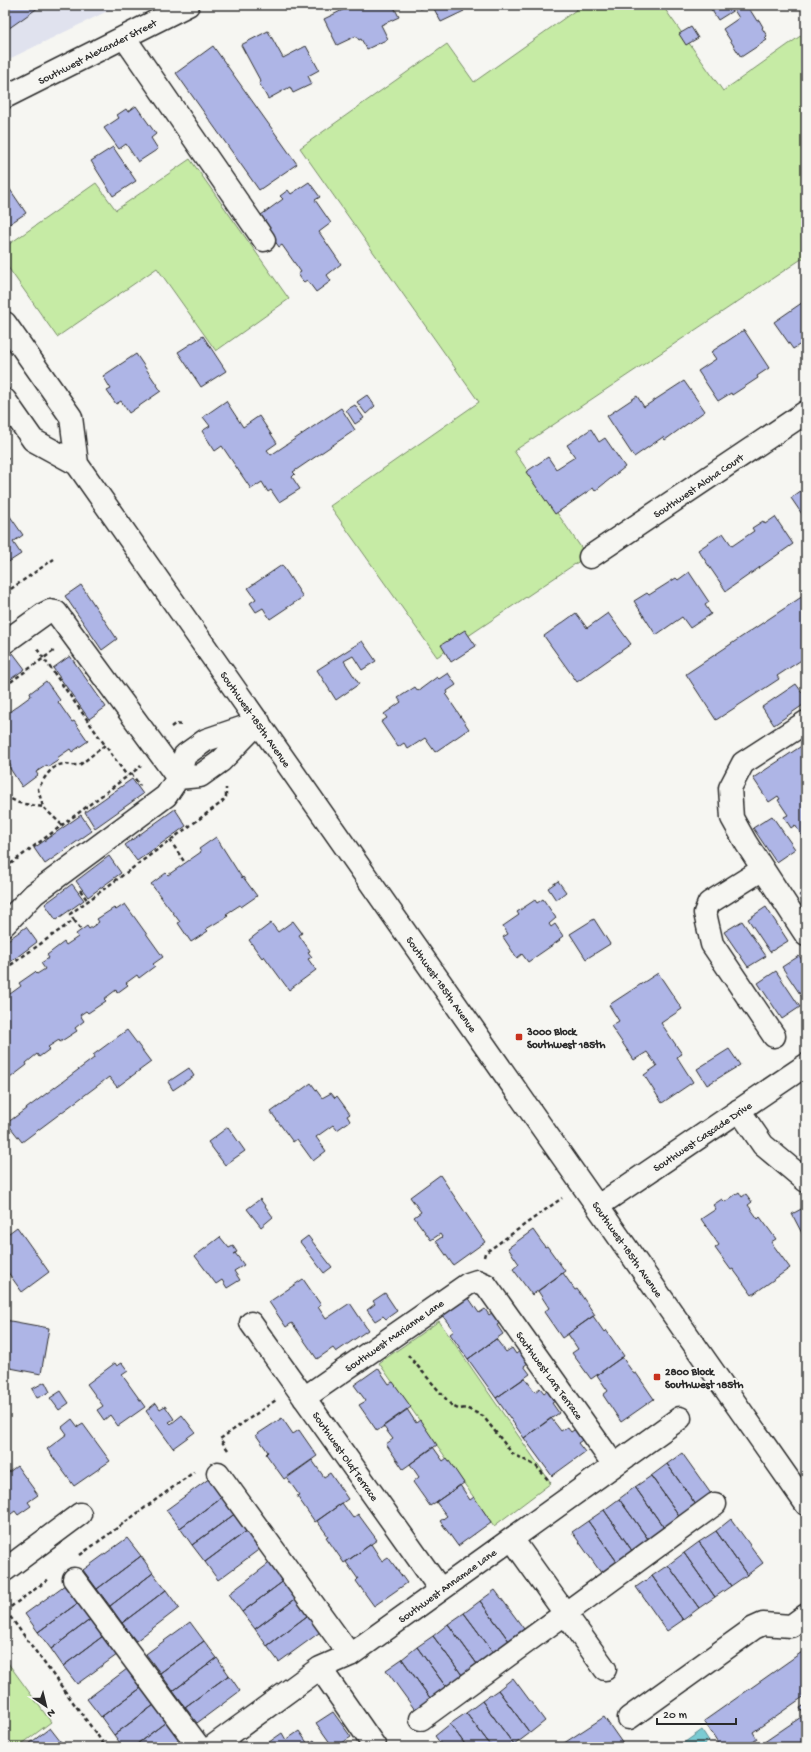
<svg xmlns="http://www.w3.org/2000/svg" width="811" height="1752" viewBox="0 0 811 1752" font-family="'Gochi Hand',sans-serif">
<rect width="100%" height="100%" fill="#f6f6f2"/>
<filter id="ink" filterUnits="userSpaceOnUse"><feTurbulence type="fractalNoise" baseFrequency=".025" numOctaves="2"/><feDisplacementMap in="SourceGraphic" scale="8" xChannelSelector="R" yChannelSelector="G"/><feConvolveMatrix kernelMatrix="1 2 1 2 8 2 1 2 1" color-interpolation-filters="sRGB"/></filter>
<g filter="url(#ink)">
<path fill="#e0e2ee" d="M5 5H120L5 61Z"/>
<path fill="#c6eba5" stroke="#788b68" d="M583 5H662L723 91 806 32V256L514 451 587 556 437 657 330 506 479 402 300 148 447 44 474 82Z
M190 159 289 299 216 351 157 268 57 337 5 263V247L96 183 116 210Z
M439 1321 551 1483 494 1526 379 1363Z
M5 1659 51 1722 18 1747H5Z"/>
<path fill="#7acbd3" stroke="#5a8b90" d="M702 1730 709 1741 701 1747H678Z"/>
<path fill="#aeb5e6" stroke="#2b2b2b" d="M5 5H42L5 31Z
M353 5H393L399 17 381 25 388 39 367 49 361 39 359 40 356 36 337 45 324 19Z
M418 5H427L420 9Z
M432 5H461L464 11 441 22Z
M717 5H735L737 7 740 5H747L757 21 759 20 763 27 762 28 767 36 765 38 767 40 741 57 723 29 739 18 734 10 718 20 711 9Z
M691 27 698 38 686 45 679 34Z
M268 31 283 58 306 46 319 70 308 76 312 84 293 93 290 87 268 99 259 83 261 82 241 45Z
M213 46 297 164 259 190 176 73Z
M136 106 156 134 151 138 158 149 138 162 126 144 119 149 104 128 119 118 117 115 126 109 128 112Z
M113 147 136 181 113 196 91 161Z
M5 182 26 213 5 227Z
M309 182 320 197 315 200 331 223 319 232 341 264 327 275 331 281 316 292 307 280 304 282 302 280 298 274 301 272 282 245 279 247 265 227 268 225 261 215 283 199 280 196 288 190 291 194Z
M806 300V345L804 342 793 349 774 322Z
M744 330 769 368 757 376 758 378 732 395 731 393 718 401 698 371 716 359 711 352Z
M203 336 226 371 201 387 178 352Z
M136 354 161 391 129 413 121 401 116 404 107 391 111 389 103 376Z
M684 381 705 411 665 440 663 437 634 457 607 416 637 396 644 407Z
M367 395 375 406 366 414 357 402Z
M226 401 243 427 259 416 277 443 267 450 271 455 341 408 355 430 293 472 295 474 292 477 300 489 279 502 271 490 268 492 262 482 251 489 222 446 215 451 202 431 210 426 203 417Z
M355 405 364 418 355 424 346 410Z
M591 429 599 442 605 438 625 467 595 491 593 488 555 514 526 472 548 457 556 469 575 457 567 445Z
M806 484V520L791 498 802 490 801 488Z
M5 509 23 535 13 542 21 554 7 563H5Z
M775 517 793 544 726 591 698 550 723 533 732 546 754 531 752 528 763 521 765 524Z
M282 565 303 597 270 619 263 608 256 612 250 603 256 599 248 588Z
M689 572 709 602 705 605 711 614 690 628 682 617 656 635 634 601 647 593 649 595 676 578 678 580Z
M81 585 117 639 102 650 65 596Z
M806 594V657L777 676 779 679 716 720 686 674Z
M576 613 587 628 608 613 631 644 577 682 544 636Z
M465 630 476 646 451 662 441 645Z
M362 641 376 661 362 670 353 656 344 661 359 684 336 700 317 670Z
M13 653 25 669 5 683V659Z
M70 656 106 707 89 719 53 668Z
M448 673 456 685 447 691 448 693 446 695 469 729 435 752 425 738 408 749 404 743 398 747 381 722 387 718 384 714 401 702 398 698 415 687 418 691 437 677 439 679Z
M46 681 60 700 58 702 72 722 74 721 88 741 72 752 70 749 57 758 59 760 48 767 47 765 36 772 38 775 22 787 9 767 11 766 5 758V715L31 696 30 693Z
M796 684 806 698V703L774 725 762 707Z
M806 743V834L803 837 795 825 791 828 784 817 788 815 778 800 780 799 778 796 769 802 753 778Z
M132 779 143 794 95 828 85 812Z
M175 809 186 826 137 861 125 845Z
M81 815 92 831 45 864 34 848Z
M772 816 795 849 776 862 753 828Z
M216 837 242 878 243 877 257 896 241 907 240 905 226 914 228 916 206 929 208 931 191 942 178 923 180 922 151 884 166 873 168 875 201 852 199 849Z
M109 856 121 873 88 897 76 881Z
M558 881 566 892 556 900 548 888Z
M72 884 84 900 56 920 45 904Z
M806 891V906L799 895Z
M543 899 556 918 549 924 551 927 555 924 563 936 559 939 560 940 528 962 522 954 517 958 503 937 508 934 503 926 519 915 517 912 535 900 537 903Z
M125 904 163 957 153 964 155 966 139 978 137 975 126 983 128 985 117 993 116 990 104 999 106 1001 88 1013 86 1011 80 1015 84 1021 75 1028 77 1031 60 1042 59 1040 48 1047 50 1049 39 1057 37 1054 26 1063 27 1065 10 1078 8 1075 5 1077V993L8 991 10 994 21 986 19 983 35 972 37 974 45 969 41 963 49 958 47 955 64 942 66 945 78 937 76 934 87 926 89 929 99 922 97 919 114 908 116 910Z
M766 907 788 941 770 952 748 919Z
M594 919 610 944 586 959 570 934Z
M293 921 302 933 299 935 310 951 308 952 312 957 308 959 316 970 289 990 264 956 262 958 249 940 271 923 278 932Z
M742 921 766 956 748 967 724 932Z
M26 927 37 942 5 966V942Z
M799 956 806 965V1003L782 967Z
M776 971 800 1007 782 1019 758 983Z
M658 973 682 1009 661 1023 682 1054 677 1057 693 1082 662 1103 644 1075 657 1066 647 1052 634 1060 611 1026 619 1021 609 1005Z
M127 1030 151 1062 117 1087 109 1077 22 1142 7 1123 94 1058 93 1055Z
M729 1049 740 1065 707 1085 697 1069Z
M189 1068 194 1076 173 1090 168 1082Z
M311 1083 322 1098 331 1093 335 1098 337 1096 350 1114 347 1116 350 1121 337 1130 333 1125 316 1137 326 1151 313 1161 297 1139 293 1142 271 1112Z
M228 1127 245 1151 225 1165 208 1142Z
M440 1175 485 1242 453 1265 436 1241 442 1237 440 1234 431 1240 414 1217 421 1212 410 1197Z
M739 1192 742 1197 746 1194 752 1202 748 1205 758 1219 760 1217 776 1239 771 1242 790 1268 752 1295 733 1269 731 1270 715 1248 719 1245 701 1219 716 1209 713 1205 722 1199 725 1202Z
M260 1199 273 1217 261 1227 247 1209Z
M805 1207 806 1208V1241L792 1214Z
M17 1227 49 1272 22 1292 7 1271 5 1273V1236Z
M533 1230 545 1247 547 1246 565 1271 532 1295 513 1269 519 1264 508 1248Z
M308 1236 332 1267 324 1273 300 1242Z
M220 1237 229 1248 233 1246 237 1252 233 1254 235 1253 244 1265 234 1271 240 1280 227 1288 222 1280 216 1284 195 1256Z
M563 1273 575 1290 577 1289 595 1315 562 1338 544 1312 549 1308 538 1291Z
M303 1279 321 1305 318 1307 326 1319 350 1303 368 1330 336 1352 333 1348 317 1359 292 1323 286 1327 269 1302Z
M385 1293 397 1311 386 1319 383 1316 375 1321 367 1310 375 1304 373 1301Z
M468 1297 479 1313 485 1309 489 1315 497 1309 505 1319 497 1325 503 1334 468 1359 450 1334 454 1331 442 1315Z
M593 1316 604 1332 606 1330 624 1356 591 1379 572 1353 578 1349 568 1334Z
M5 1320 49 1328 41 1374 5 1367Z
M496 1339 506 1352 512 1348 516 1354 525 1347 533 1359 524 1366 530 1374 496 1398 468 1359Z
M622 1357 634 1374 636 1373 654 1399 621 1422 603 1395 608 1391 597 1375Z
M115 1363 117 1366 122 1363 128 1371 122 1375 145 1407 118 1426 110 1415 104 1420 97 1410 103 1406 87 1384Z
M378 1368 389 1384 393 1382 411 1407 377 1431 359 1405 366 1401 354 1385Z
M525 1378 535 1392 540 1388 544 1393 553 1386 561 1397 552 1403 559 1413 524 1438 496 1398Z
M45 1382 50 1392 37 1398 32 1389Z
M61 1391 69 1403 59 1410 50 1398Z
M156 1403 160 1409 165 1406 174 1419 169 1422 171 1424 182 1415 195 1432 173 1448 146 1411Z
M407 1409 416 1423 420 1420 437 1445 403 1469 386 1444 393 1439 383 1426Z
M282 1418 293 1434 299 1430 317 1456 284 1479 266 1454 268 1452 256 1435Z
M551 1418 561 1431 567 1427 571 1432 580 1426 588 1436 578 1443 585 1452 552 1476 524 1438Z
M72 1419 78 1427 83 1424 110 1461 74 1486 47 1449 67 1434 62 1427Z
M433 1447 443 1461 447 1458 464 1483 430 1506 413 1482 419 1477 410 1464Z
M682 1453 714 1498 699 1509 667 1464Z
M312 1460 324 1477 330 1473 348 1499 315 1522 297 1496 299 1495 287 1478Z
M667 1464 699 1509 683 1521 651 1476Z
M17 1466 38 1495 28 1502 31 1506 18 1515 15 1511 7 1517 9 1519 5 1521V1467L9 1472Z
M651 1476 683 1521 667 1532 635 1487Z
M210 1478 223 1496 180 1528 166 1510Z
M460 1485 470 1500 474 1497 491 1522 458 1546 440 1521 447 1516 436 1502Z
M635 1487 667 1532 651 1543 619 1499Z
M223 1496 236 1513 192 1545 180 1528Z
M619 1499 651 1543 635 1555 604 1510Z
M342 1503 353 1518 358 1514 377 1540 344 1563 326 1537 328 1536 317 1521Z
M604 1510 635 1555 620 1566 588 1521Z
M236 1513 248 1530 205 1562 192 1545Z
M731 1519 763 1563 747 1575 716 1531Z
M588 1521 620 1566 604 1577 572 1532Z
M248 1530 261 1548 218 1580 205 1562Z
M716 1531 747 1575 731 1586 699 1542Z
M127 1538 141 1556 97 1589 83 1570Z
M699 1542 731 1586 715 1597 684 1553Z
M371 1544 382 1561 388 1557 407 1583 374 1606 356 1581 358 1579 346 1562Z
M684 1553 715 1597 699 1608 668 1565Z
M141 1556 153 1573 110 1606 97 1589Z
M272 1561 285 1580 242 1612 229 1594Z
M668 1565 699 1608 683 1620 652 1576Z
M153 1573 166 1590 122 1623 110 1606Z
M652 1576 683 1620 667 1631 636 1587Z
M285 1580 298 1597 255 1629 242 1612Z
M69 1582 82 1600 38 1632 25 1614Z
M166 1590 179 1608 136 1641 122 1623Z
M495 1590 527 1633 512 1645 480 1601Z
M298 1597 311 1613 267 1646 255 1629Z
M82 1600 95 1616 51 1649 38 1632Z
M480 1601 512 1645 496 1656 464 1613Z
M311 1613 323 1630 279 1662 267 1646Z
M464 1613 496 1656 480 1668 448 1624Z
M95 1616 107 1633 63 1666 51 1649Z
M190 1622 204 1641 160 1673 146 1654Z
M448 1624 480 1668 465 1679 433 1636Z
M107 1633 121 1652 77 1684 63 1666Z
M433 1636 465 1679 449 1691 417 1647Z
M204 1641 217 1658 173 1691 160 1673Z
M417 1647 449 1691 433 1702 402 1659Z
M802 1652 806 1658V1695L753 1732 757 1739 746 1747H721L704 1721Z
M217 1658 229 1675 185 1707 173 1691Z
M402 1659 433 1702 418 1714 386 1670Z
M131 1666 145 1685 101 1717 87 1699Z
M229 1675 240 1691 197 1723 185 1707Z
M513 1678 545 1721 530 1733 498 1690Z
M145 1685 158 1702 114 1735 101 1717Z
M498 1690 530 1733 514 1745 482 1701Z
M482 1701 514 1745 511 1747H492L466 1713Z
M158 1702 170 1719 133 1747H123L114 1735Z
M806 1704V1747H757L804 1715 800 1708Z
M333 1712 351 1737 336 1747H333L316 1723Z
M466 1713 492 1747H467L450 1724Z
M604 1717 625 1747H558Z
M170 1719 183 1737 169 1747H133Z
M450 1724 467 1747H443L435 1736Z
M50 1728 64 1746 62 1747H25Z
M299 1731 308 1744 314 1740 318 1746 262 1747 282 1733 286 1740Z"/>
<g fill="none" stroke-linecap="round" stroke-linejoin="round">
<g stroke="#2b2b2b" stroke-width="25">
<path id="minor" d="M124 37 264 240
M5 97 188 5
M590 557 806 412
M5 642 44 614 50 611 56 612 178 778
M806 722 743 763 730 788 732 818 746 843 806 935
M178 778 200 776 221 761 255 726
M763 869 709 903 705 913 712 944 774 1036
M5 924 34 894 166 796 178 778 185 755 206 740 259 722
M739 1110 763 1145 806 1181
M598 1206 806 1065
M251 1323 440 1589
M304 1398 468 1284 477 1281 486 1285 614 1465
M218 1473 350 1655
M512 1539 605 1669
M5 1570 80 1514
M74 1579 199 1747
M320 1668 375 1747
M629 1718 754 1628 763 1624 791 1626 806 1615
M421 1719 715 1504
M212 1747 320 1668 350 1655 680 1418"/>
</g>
<g stroke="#2b2b2b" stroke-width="25">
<path id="major" d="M5 323 71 417 77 464
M5 400 33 440 77 464 806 1504"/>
</g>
<path stroke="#2b2b2b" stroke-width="2.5" stroke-dasharray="4 3" stroke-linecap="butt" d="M5 460 10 457
M5 593 54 559
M37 649 105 745
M5 686 55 650
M171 727 175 724 183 725
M131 773 140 786
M5 796 19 803 43 807
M62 825 43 807 38 789C44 779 51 764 65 764 71 765 75 766 81 764L105 745 127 776
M170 840 185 863
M5 868 141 766
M80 890 88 901
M74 920 82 931
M5 969 74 920 70 914 221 803 226 797V788
M484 1257 485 1253 562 1198
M408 1355 452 1406 458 1409 466 1408 483 1416 512 1453 536 1466 550 1482
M228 1450 220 1439 276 1400
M80 1555 194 1472
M5 1611 49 1579
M6 1611 106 1747"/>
<use href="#minor" stroke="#f6f6f2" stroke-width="22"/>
<use href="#major" stroke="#f6f6f2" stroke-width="22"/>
</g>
</g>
<g fill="#c8321e" stroke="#f6f6f2" stroke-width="1.5">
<rect x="515" y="1033" width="8" height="8" rx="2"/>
<rect x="653" y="1373" width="8" height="8" rx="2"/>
</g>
<g text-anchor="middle" stroke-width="4" stroke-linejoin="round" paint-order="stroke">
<g font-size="11" fill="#2b2b2b" stroke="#f6f6f2">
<text transform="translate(97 51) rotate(-27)" y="4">Southwest Alexander Street</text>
<text transform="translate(698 485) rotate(-34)" y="4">Southwest Aloha Court</text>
<text transform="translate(256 719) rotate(55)" y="4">Southwest 185th Avenue</text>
<text transform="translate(442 984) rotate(55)" y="4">Southwest 185th Avenue</text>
<text transform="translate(702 1136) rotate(-34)" y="4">Southwest Cascade Drive</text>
<text transform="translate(628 1249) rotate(55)" y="4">Southwest 185th Avenue</text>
<text transform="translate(394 1335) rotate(-35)" y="4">Southwest Marianne Lane</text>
<text transform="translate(550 1375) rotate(54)" y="4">Southwest Lars Terrace</text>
<text transform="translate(346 1456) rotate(55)" y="4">Southwest Olaf Terrace</text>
<text transform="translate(447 1585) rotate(-36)" y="4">Southwest Annamae Lane</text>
</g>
<g font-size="11" font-weight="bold" fill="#2b2b2b" stroke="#f6f6f2" text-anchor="start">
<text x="527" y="1035">3000 Block<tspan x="527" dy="13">Southwest 185th</tspan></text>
<text x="665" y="1375">2800 Block<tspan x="665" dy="13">Southwest 185th</tspan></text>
</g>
</g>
<rect width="811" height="1752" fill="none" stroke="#f6f6f2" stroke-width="20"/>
<rect x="10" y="10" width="791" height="1732" fill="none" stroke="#2b2b2b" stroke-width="1.5" filter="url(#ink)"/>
<g transform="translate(46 1706) rotate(145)" stroke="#f6f6f2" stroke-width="3" paint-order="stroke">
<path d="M0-3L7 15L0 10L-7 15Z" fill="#2b2b2b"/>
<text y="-6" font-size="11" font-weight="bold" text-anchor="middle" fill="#2b2b2b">N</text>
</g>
<path d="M657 1718v6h79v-6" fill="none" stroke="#2b2b2b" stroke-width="2"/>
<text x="663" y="1718" font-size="12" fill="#2b2b2b" stroke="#f6f6f2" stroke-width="3" paint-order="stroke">20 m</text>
</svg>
